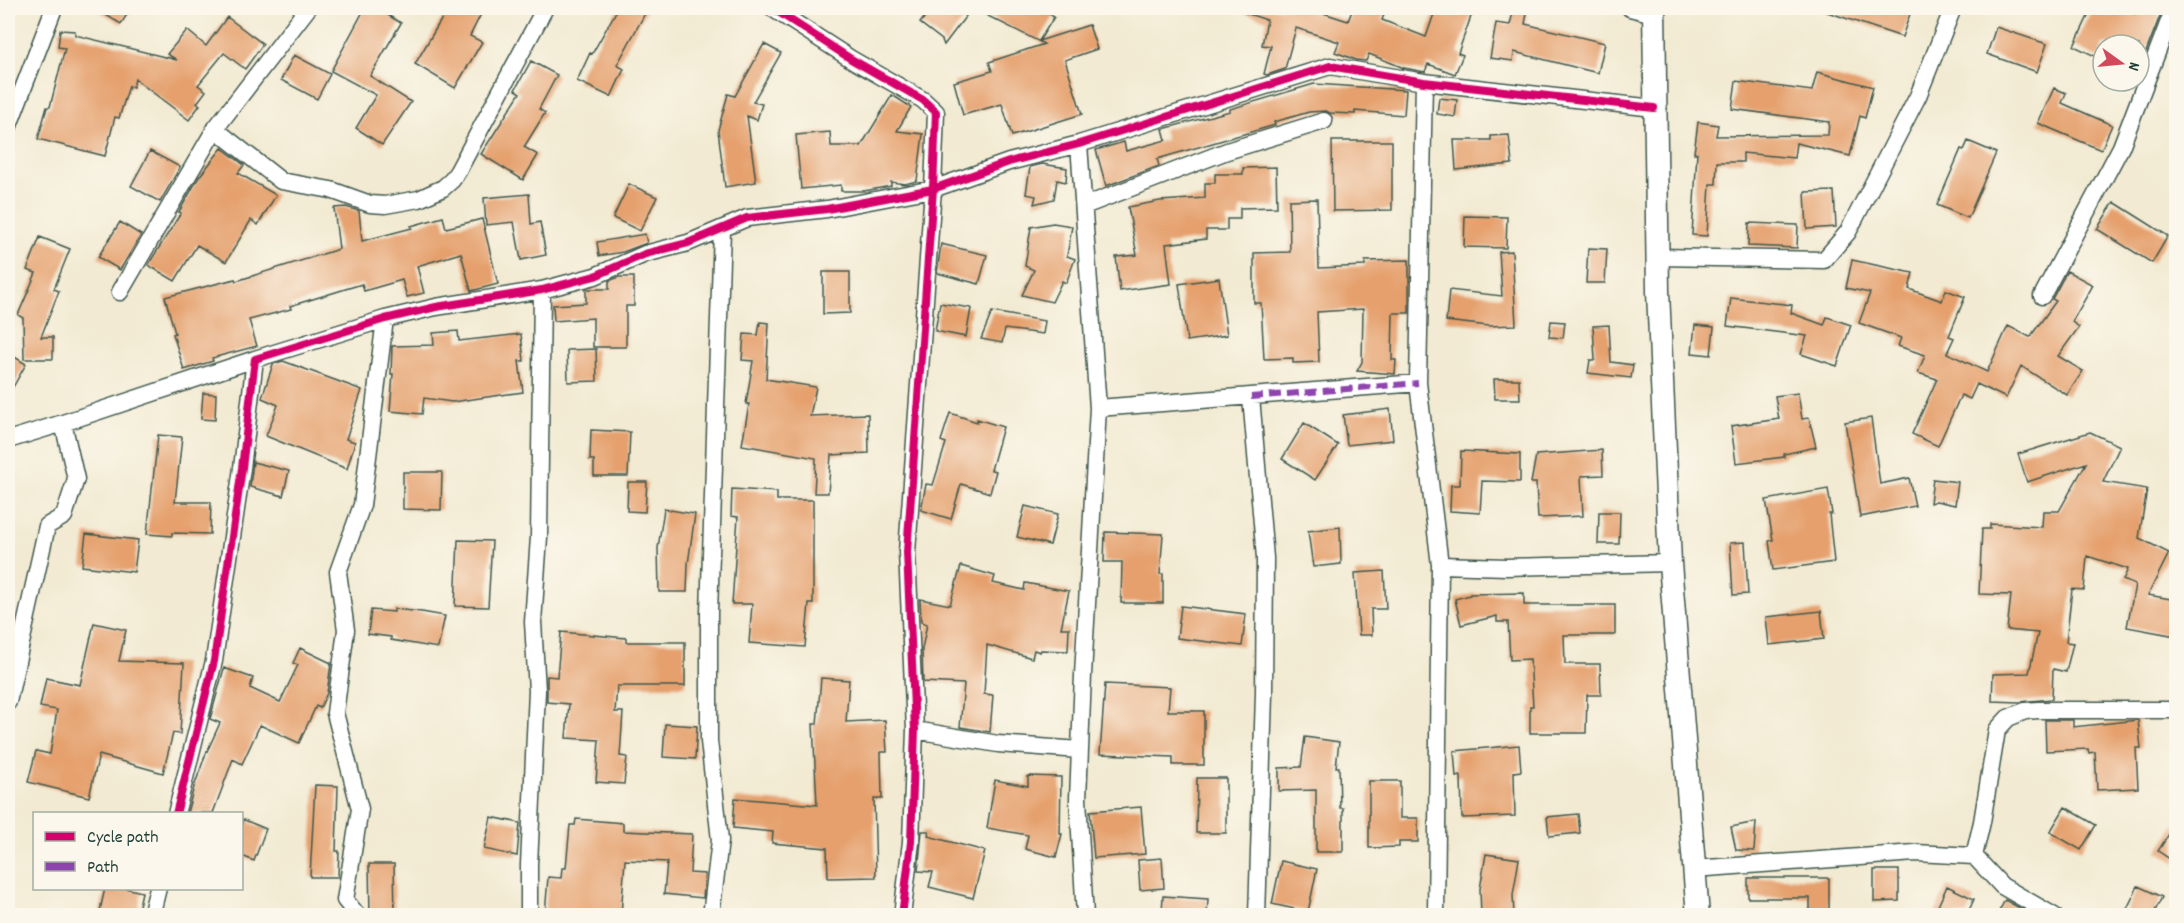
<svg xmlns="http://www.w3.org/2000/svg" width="2184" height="923" viewBox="0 0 2184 923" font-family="Dekko,sans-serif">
<rect width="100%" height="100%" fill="#fbf7ec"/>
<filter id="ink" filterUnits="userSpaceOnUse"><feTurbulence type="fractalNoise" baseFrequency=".0167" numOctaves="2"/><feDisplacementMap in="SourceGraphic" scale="12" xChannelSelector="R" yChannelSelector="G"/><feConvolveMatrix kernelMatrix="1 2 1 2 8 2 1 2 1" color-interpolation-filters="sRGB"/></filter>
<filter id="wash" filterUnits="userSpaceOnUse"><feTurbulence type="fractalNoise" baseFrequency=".008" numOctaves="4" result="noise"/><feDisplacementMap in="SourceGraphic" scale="24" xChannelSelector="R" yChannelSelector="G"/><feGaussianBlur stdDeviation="1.35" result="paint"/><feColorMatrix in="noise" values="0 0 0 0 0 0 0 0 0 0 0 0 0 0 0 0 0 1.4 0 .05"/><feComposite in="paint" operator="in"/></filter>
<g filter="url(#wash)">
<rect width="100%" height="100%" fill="#f2ead2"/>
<g id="blocks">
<path fill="#e5a06d" d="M94 8H131L121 24Z
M365 8H376L401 23 370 76 411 102 382 145 356 128 376 95 331 71Z
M448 8H484L470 36 482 42 455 88 415 64Z
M618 8H648L617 65 624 69 611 97 577 81 590 53 592 54Z
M932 8H972L944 45 942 40 920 23Z
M972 8H1039L1054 17 1039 41 1089 25 1097 49 1065 60 1082 114 1012 136 1002 104 963 115 954 82 992 71 989 62 1044 44Z
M1236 8H1308L1348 21 1353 8H1382L1381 11 1385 12 1382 20 1426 37 1436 8H1474L1458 53 1463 55 1455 74 1428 64 1425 72 1404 68 1369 54 1366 61 1356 60 1335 52 1339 42 1296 28 1285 69 1267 75 1264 74 1271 46 1262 45 1267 20 1236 10Z
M1514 8H1528L1525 24 1605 43 1598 73 1514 52 1513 61 1490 58 1496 23 1510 25Z
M1821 8H1902L1911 11 1902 37 1821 10Z
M2092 8H2122L2135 14 2138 8H2163L2139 70V45H2103L2099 58 2074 46Z
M227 17 263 44 245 69 224 53 198 85 206 91 197 103 200 105 189 120 135 79 133 87 129 86 119 118 115 117 105 156 38 139 47 107H50L65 48 58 47 60 30 75 31V35L177 60 167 54 187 30 206 46Z
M1996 27 2047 44 2037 72 1987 54Z
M764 44 781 53 753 102 762 104 757 120 747 116 756 182 725 187 718 130 728 94 735 96Z
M294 55 330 74 317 99 281 80Z
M531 61 557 75 539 109 545 113 524 147 538 155 523 180 481 154 520 93 515 90Z
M1817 72 1873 87 1865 118 1860 116 1850 156 1796 143 1794 158 1743 153V162H1717L1716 184H1710L1707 236 1692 235 1697 153H1694L1698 122 1718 125 1716 136 1828 135 1829 122 1732 109 1736 81 1812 91Z
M1314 84 1406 90 1404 115 1355 111V114L1330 113 1326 111 1309 112 1274 122 1275 125 1157 159 1159 166 1106 186 1096 150 1124 142 1126 151 1166 140 1163 129 1230 111V109Z
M2054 88 2066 93 2062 103 2112 125 2101 150 2038 123Z
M892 95 911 107 897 131 923 134 917 181 905 184 891 182V186L864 191H841V185L801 189 796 135 830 132 831 146H861Z
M1439 98 1457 100 1455 117 1437 114Z
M1509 135 1512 164 1456 170 1454 140H1491V136Z
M1332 141H1392V210L1333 211Z
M1968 141 1996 153 1968 218 1937 205 1961 149 1964 150Z
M222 148 244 165 238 173 276 195 258 225 251 220 226 262 197 245 175 281 148 265 181 213 179 212 199 177Z
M150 151 180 167 160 202 131 186Z
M1042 164 1067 168 1066 182 1057 180 1054 199 1034 204 1036 196 1026 194 1030 167Z
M1276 167 1277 207 1240 208V219H1227V230H1206V239L1166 244 1171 284 1120 291 1116 257 1137 255 1128 207 1160 201 1205 198V183H1215V174H1243V168Z
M629 184 657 197 640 231 613 218Z
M1834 191 1836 227 1807 229 1805 192Z
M529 194 531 224 540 222 546 255 521 260 514 222 486 225 484 198Z
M1317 199 1319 268 1365 266V261L1409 260V313H1393L1392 360H1396L1395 374 1357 371 1362 362 1363 309 1317 312 1319 362 1293 363V358L1264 359 1261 303H1254V253L1290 252 1289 200Z
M2114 202 2168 236 2152 263 2097 229Z
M346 207 359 211 362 241 412 228 411 226 443 217 446 228 482 219 498 284 471 291 461 253 417 266 424 293 407 297 402 280 364 291 362 284 290 306 291 309 249 320 257 346 212 358 213 361 184 370 173 334 175 333 165 297 235 279 236 281 339 249 334 208Z
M1465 216 1507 217 1506 248 1464 247Z
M120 222 141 235 120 270 98 257Z
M1053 223 1072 226 1067 256 1075 259 1066 283 1062 281 1052 302 1022 295 1034 270 1025 266 1031 227Z
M1749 223 1798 225 1797 248 1748 246Z
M645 234 647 243 623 252 599 256 597 242Z
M40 237 70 249 54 289 59 291 41 337H53V359H24L23 318 18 315 36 273 27 270Z
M941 244 987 255 979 284 937 273Z
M1588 248 1607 249 1605 283H1586Z
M1512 251 1516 325 1489 326 1446 321 1449 290 1502 296 1499 252Z
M1852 260 1913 273 1909 289 1942 301 1946 290 1965 297 1949 336 1954 338 1947 353 1987 372 2008 326 2030 337 2056 301 2052 299 2067 271 2093 285 2072 322 2079 327 2058 356 2083 371 2067 395 2021 366 2006 398 1977 384 1970 399 1961 395 1938 446 1912 434 1937 379 1918 373 1925 355 1898 346 1901 338 1859 323 1870 293 1846 288Z
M823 272H850V313L823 314Z
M619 277H634V306H626V347H593V318L554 321 553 305 586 303V289H609V281Z
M1219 278 1227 335 1187 341 1179 284Z
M1731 298 1792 305 1791 313 1824 325 1827 317 1851 325 1837 366 1801 354 1807 336 1727 326Z
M940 303 971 308 966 337 935 331Z
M992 312 1045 321 1043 334 1005 329 1002 343 981 339Z
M1551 321 1565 322 1563 338 1549 337Z
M760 322 769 323 766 379 816 387 810 416 868 414 869 453 831 455 828 493H814L816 458 742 445 749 404H746L753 361 742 360 744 334 758 335Z
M1609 325 1611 362 1633 365 1631 378 1588 373 1590 360H1595L1593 326Z
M1695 325 1714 327 1711 355 1692 353Z
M458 331 459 341 521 334 524 361H519L523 392 452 402 424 398 422 414 390 411 393 374H391L392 346 434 345 433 333Z
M596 349 597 381 568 382 567 350Z
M8 353 26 364 8 396Z
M283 361 362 390 346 439 355 442 347 469 266 436 278 405 262 398 273 364Z
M1494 379H1519L1520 399H1495Z
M203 393 216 394 215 420 201 419Z
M1798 393 1802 419 1809 418 1816 447 1784 454V457L1736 463 1731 426 1779 419 1775 396Z
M1390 409 1393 440 1347 445 1343 415Z
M950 413 977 422V419L1003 427 991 470 996 471 990 493 961 484 951 519 921 510 926 484 933 485 946 443 941 441Z
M1871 418 1880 484 1909 478 1915 506 1860 517 1845 422Z
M1304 423 1338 445 1315 480 1282 459Z
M591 430 630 432 628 476H594V460H590Z
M2090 432 2120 446 2103 482 2147 489 2139 538 2169 553 2148 595 2176 600V636L2127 627 2135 585 2123 580 2128 569 2087 556 2084 590 2072 589 2066 642 2073 643 2066 672 2053 669 2052 699 2019 702 1992 701 1993 674 2029 673 2038 633 2007 630 2011 595 1979 594 1982 529H1990V524L2042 527 2043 511H2059L2086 463 2027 482 2018 454Z
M158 435 182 437 175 502H211L210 534 172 533V536L147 534Z
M1602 450 1603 475 1581 476 1583 516 1538 518 1536 483H1531L1536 455Z
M1461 451 1520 454V482L1482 481 1480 513 1450 511 1451 485H1460Z
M253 462 289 471 283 496 250 487Z
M403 472H442L441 510 403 509Z
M1933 479 1958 482 1955 505 1936 501 1930 503Z
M628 482H647L645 512 627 511Z
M732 489 777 492V500H813V604H809L805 647 749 643 752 604H732L738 517 731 516Z
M1828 489 1832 514H1829L1834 562 1773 570 1769 541 1773 540 1766 500Z
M1025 506 1058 514 1050 545 1017 537Z
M664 509 695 514 688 564 687 592H659L658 548Z
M1599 512H1620L1619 544H1598Z
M1340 527 1341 564 1313 567 1308 531Z
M1105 532 1163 534 1160 574H1163V603H1121L1122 562H1104Z
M86 534 138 540 134 572 82 566Z
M458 540 492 541 488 607 455 606Z
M1745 542 1748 594 1733 595 1730 543Z
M961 566 995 576 993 583 1024 590 1025 583 1069 591 1061 628H1069L1068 651 1041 650 1040 652 1034 650 1032 658 987 645 984 694 993 695 990 732 960 727 964 684 923 682 922 649 927 624 921 622 920 599 950 605Z
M1384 571 1386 609H1371L1372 635H1359L1355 573Z
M1524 593V605H1615V635H1564L1565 664H1600L1601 695H1587L1586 733H1530V706H1533L1530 659 1510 660 1508 622H1497V616L1461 625 1455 599 1470 595V594Z
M1181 606 1246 614 1242 646 1177 638Z
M394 609 422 612 445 616 438 648 391 640V637L368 634 371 610 394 612Z
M1821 611 1824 639 1769 645 1766 617Z
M94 623 126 630 119 661 184 663 180 734 173 733 163 773 99 755 89 797 28 782 36 751 50 754 57 710 40 707 46 678 80 685Z
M561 632 626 638V642H685V686H617L615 712H623L620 756 627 757 624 784 596 782 599 740 566 738 569 704 547 702V676L557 677Z
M300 648 331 663 327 693 320 708 316 706 299 743 260 725 242 764 233 759 213 813H187L194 787 205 756 220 723 210 719 224 668 253 678 250 688 280 702 298 665 293 663Z
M821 678 849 680 846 722 885 720 887 752H881L882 799H874L876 877 828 878 827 848 772 843 773 832 733 828 735 798 817 805 813 724H817Z
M1105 684 1170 687 1168 711H1204V765H1173V757L1100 754Z
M2045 720H2073V727L2138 720 2141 748H2136L2138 788 2097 790 2095 752 2089 753 2088 749 2046 751Z
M665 724 697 726 695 759 663 757Z
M1305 737 1339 742 1336 767H1339L1340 808H1343V852H1316V790L1279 791V768L1301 767Z
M1519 745 1521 771 1514 772 1515 816 1462 818 1461 776 1456 777 1454 751Z
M1028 776 1061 777 1060 834H1062L1056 857 1025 849 1028 835 987 828 995 780 1028 786Z
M1197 778H1226V833H1196Z
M1369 781H1400V818H1418V842H1399V847L1369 848Z
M315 785 338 786 336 851H339L338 877H310Z
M1141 807 1145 854 1094 858 1090 811Z
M2065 807 2096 825 2081 850 2050 832Z
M1578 814 1580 833 1549 836 1547 817Z
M491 817 520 823 517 856 484 849Z
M242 819 266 829 254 861 242 856Z
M576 819 623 823V831L692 834 690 873 705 874 703 898 664 894 667 862 625 860 621 915H545L548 877 561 878 562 868H566L570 825H575Z
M1756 822 1754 851 1736 850 1731 827Z
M2176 823V863L2158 851Z
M922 831H929L928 836 985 851 973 898 929 887 933 872 918 871Z
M1486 854 1519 859 1513 895 1514 915H1481L1480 889Z
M1162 858 1164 888 1140 890 1138 860Z
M1281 861 1317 869 1308 912 1272 904Z
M369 864H394L395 915H370Z
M1874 870H1899V901L1874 902Z
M1748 878H1829V915H1810V898H1748Z
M1947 886 1974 899 1967 915H1934Z
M2138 886 2162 897 2153 915H2124Z
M105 888H125L142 892 137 915H99Z
M1163 896 1208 899 1207 915H1165L1166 913 1162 912Z
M2005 900 2032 915H1997Z"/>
</g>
</g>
<g filter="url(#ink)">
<use href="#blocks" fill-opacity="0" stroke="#3f574c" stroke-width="1.5"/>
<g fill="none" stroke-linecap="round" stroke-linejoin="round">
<g stroke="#3f574c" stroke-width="19">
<path id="street" d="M772 8 851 59 923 100 936 112 933 189 907 552 915 730 911 842 902 916
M1630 8 1654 14
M1424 82 1418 383 1440 565 1507 567 1670 563
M8 128 54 8
M215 129 281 181 331 190 370 204 385 205 419 199 443 188 452 180 458 171 545 8
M1079 144 1098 408 1083 675 1078 799 1085 916
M1084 206 1227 151 1324 121
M1657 257 1824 260 1848 232 1918 96 1953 8
M120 292 215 129 308 8
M2042 296 2121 147 2174 8
M1251 397 1265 558 1264 694 1257 916
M1098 408 1418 383
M8 440 63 423 255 359
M8 702 47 526 64 516 76 479 63 423
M915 730 998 744 1080 750
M176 814 214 661 242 468 255 359 385 319 436 307 542 290 595 276 645 254 688 243 747 218 827 209 933 189 1009 162 1079 144 1330 66 1424 82 1654 108
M1974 856 1982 822 1997 730 2008 718 2025 711 2038 710H2176
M1694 869 1915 853 1974 856 2002 886 2054 916
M151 916 158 888
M358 916 345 900 360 809 335 713 346 630 338 572 362 505 385 319
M529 916V865L537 691 533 622 539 537 542 290
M711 916 720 840 709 741V613L722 230
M1436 916 1440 565"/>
</g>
<g stroke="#3f574c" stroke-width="25">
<path id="secondary" d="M1654 8 1658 291 1670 563 1698 916"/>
</g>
<use href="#street" stroke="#fff" stroke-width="16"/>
<use href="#secondary" stroke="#fff" stroke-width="22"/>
<path stroke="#8e44ad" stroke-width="6" stroke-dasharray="12 6" stroke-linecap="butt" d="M1251 397 1418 383"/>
<g stroke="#fbf7ec" stroke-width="11">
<path id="cycleway" d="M772 8 851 59 923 100 936 112 933 189 907 552 915 730 911 842 902 916
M176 814 214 661 242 468 255 359 385 319 436 307 542 290 595 276 645 254 688 243 747 218 827 209 933 189 1009 162 1079 144 1330 66 1424 82 1654 108"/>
</g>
<use href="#cycleway" stroke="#d6006c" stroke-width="8"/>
</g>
</g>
<rect width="2184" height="923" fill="none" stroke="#fbf7ec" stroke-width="30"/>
<rect x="33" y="812" width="210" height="78" fill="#fbf7ec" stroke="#a3ada2" stroke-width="1.5"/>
<rect x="45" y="832" width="30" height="9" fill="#d6006c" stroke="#a3ada2" stroke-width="1.5"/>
<text x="87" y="842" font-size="18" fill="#1f3d34">Cycle path</text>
<rect x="45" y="862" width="30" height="9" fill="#8e44ad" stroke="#a3ada2" stroke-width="1.5"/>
<text x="87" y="872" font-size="18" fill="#1f3d34">Path</text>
<g transform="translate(2121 63) rotate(105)"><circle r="28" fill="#fbf7ec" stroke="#a3ada2" stroke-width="1.5"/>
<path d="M0-4.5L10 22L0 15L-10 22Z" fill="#d1495b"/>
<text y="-9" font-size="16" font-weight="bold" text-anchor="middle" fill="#1f3d34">N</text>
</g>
</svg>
